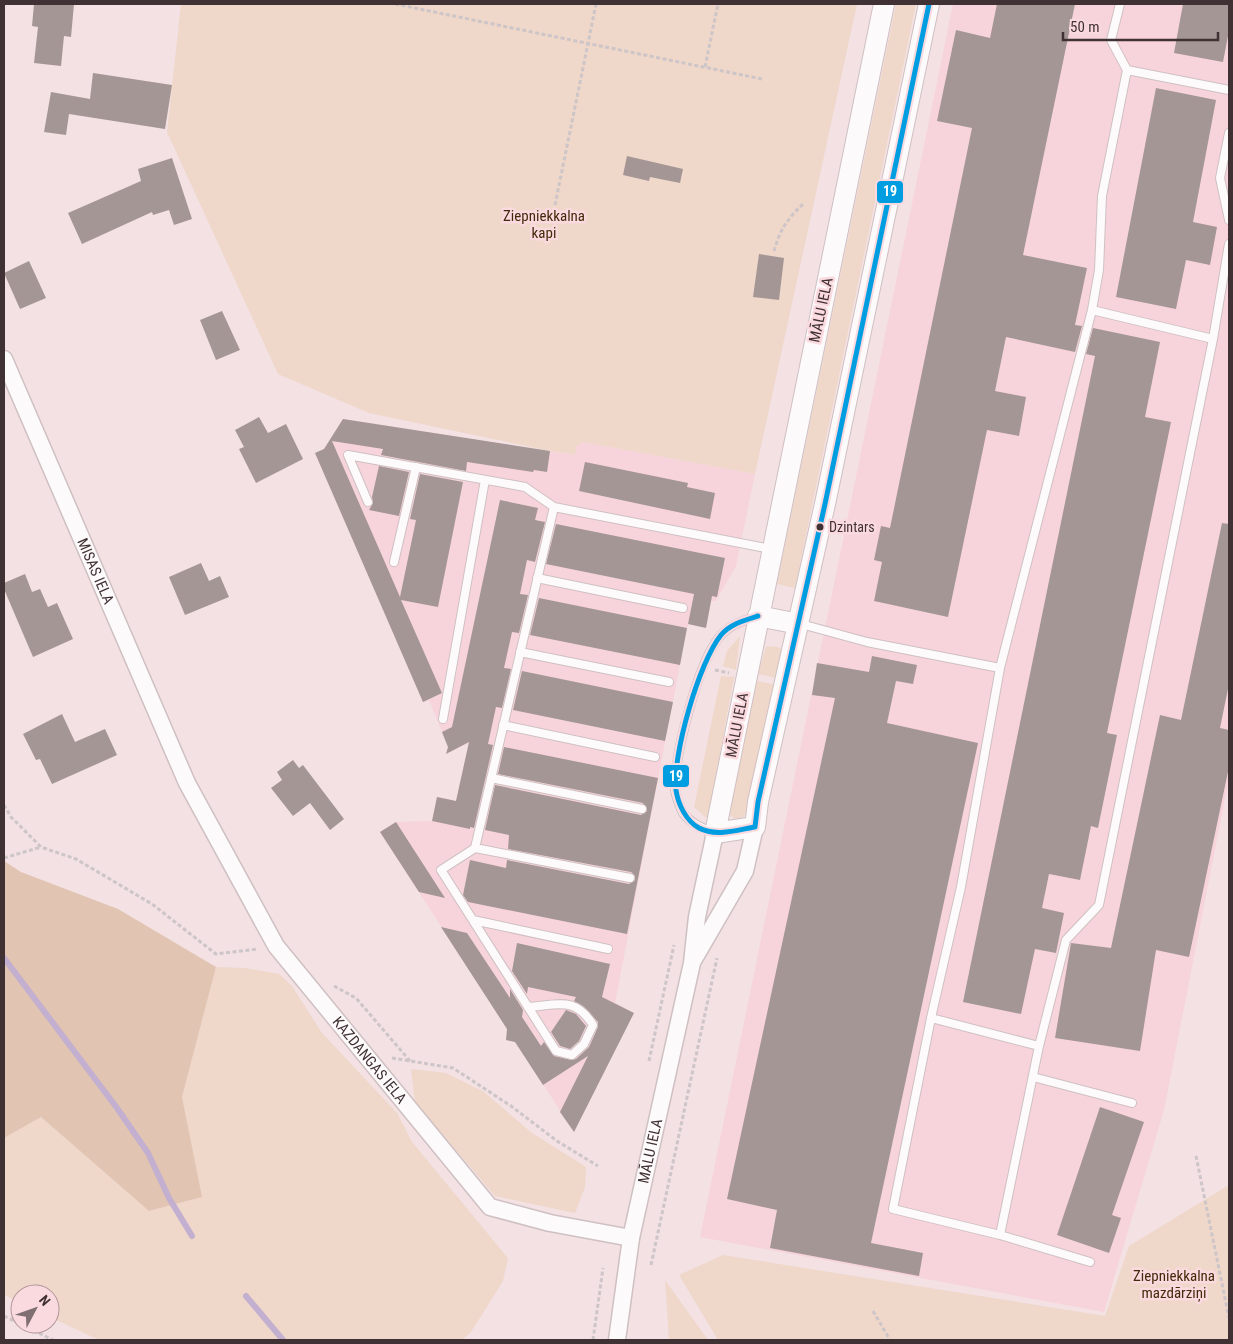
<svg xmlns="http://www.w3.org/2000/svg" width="1233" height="1344" viewBox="0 0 1233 1344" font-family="'Roboto Condensed',sans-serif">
<rect width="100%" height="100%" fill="#f3e1e4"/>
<path fill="#f7d4db" d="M953 4H1229V778L1164 1110 1104 1312 700 1237Z
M343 419 574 455 576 447 583 442 755 474 736 566 716 601H711L706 628 689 624 687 628 615 1003 634 1013 574 1132 380 832 396 822 432 821 437 797 456 801 469 743 450 752 429 700 423 702 315 453 324 449Z"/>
<path fill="#efd7ca" d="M181 4H857L755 474 583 442 576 447 575 455 550 451 369 413 278 374 167 132Z
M896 4H916L795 588 777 584Z
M740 636 736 670 723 666 727 651Z
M774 646 780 648 782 652 777 678 758 674 766 647Z
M721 676 734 677 708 817H705L694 807Z
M757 681 776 685 749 810 743 817 735 819 730 815 731 805Z
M216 967 245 968 279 974 292 986 322 1033 397 1113 412 1142 508 1258 503 1281 471 1332 462 1340H99L50 1317V1294H20V1302L4 1295V1138L41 1117 149 1211 201 1197 182 1097Z
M411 1069 446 1073 484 1092 532 1133 586 1167 585 1187 575 1213 495 1196 415 1102Z
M1229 1185V1340H718L679 1275 723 1255 1105 1316 1129 1246Z
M665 1280 708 1340H669Z"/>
<path fill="#e1c4b1" d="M4 861 21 872 118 909 216 967 182 1097 202 1197 149 1211 41 1117 4 1138Z"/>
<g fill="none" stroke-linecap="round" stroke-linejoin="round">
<path stroke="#c3afcf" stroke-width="6" d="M4 958 117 1108 148 1153 169 1198 192 1236
M246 1296 283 1340"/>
</g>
<path fill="#a49695" d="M34 4H74L71 37 64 36 61 66 34 63 38 27 32 26Z
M997 4H1075L1023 255 1087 268 1075 325 1082 326 1075 352 1006 337 995 391 1026 397 1019 436 987 430 948 617 874 601 882 562 874 560 881 526 890 528 972 128 937 121 956 30 990 38Z
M1183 4H1229V31L1223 62 1174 53Z
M93 73 172 85 165 129 69 114 66 135 44 132 51 92 90 99Z
M1156 88 1216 100 1193 222 1217 227 1210 265 1186 260 1176 309 1116 297Z
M627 156 683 169 680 183 650 177 649 181 623 175Z
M172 158 192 219 174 225 169 210 153 215 152 212 82 244 68 213 141 181 138 169Z
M759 254 784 258 779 300 753 297Z
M29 261 46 298 20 309 4 273Z
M222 311 240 350 216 360 200 320Z
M1093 328 1160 342 1145 417 1171 422 1107 733 1117 735 1098 828 1091 826 1080 880 1049 874 1042 908 1064 913 1056 953 1035 949 1021 1014 963 1002 1095 356 1086 354Z
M259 417 268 433 286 424 303 459 256 483 239 449 244 447 235 430Z
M343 419 550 451 547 472 534 470 533 472 467 462 466 471 381 455 383 449 332 441 400 597 416 520 410 519 420 474 463 482 438 607 401 600 442 693 423 702 315 453 324 449Z
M585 462 688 483 687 487 715 493 710 519 579 491Z
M379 466 409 472 399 516 369 510 373 503 372 497Z
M500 500 538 508 535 520 545 522 535 562 527 560 520 594 528 595 519 633 512 632 504 668 511 669 502 708 496 707 488 744 493 745 474 828 470 827V829L432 821 437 797 456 801 469 742 446 754 448 747 442 732 452 727Z
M1222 523 1229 524V684L1220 728 1229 730V767L1189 957 1156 950 1140 1051 1055 1038 1071 943 1111 948 1160 715 1181 720Z
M556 524 725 558 717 597 712 596 706 628 688 624 694 594 546 564Z
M201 563 209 581 220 576 229 597 185 615 169 577Z
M25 574 32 592 40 589 48 607 57 603 73 639 33 657 4 589V583Z
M539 598 687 628 680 665 530 635Z
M872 656 917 665 913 684 896 681 887 723 978 743 871 1243 923 1253 919 1276 770 1248 777 1210 727 1199 835 698 812 695 817 663 869 672Z
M522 671 673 702 665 741 513 710Z
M62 714 75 742 105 729 117 755 52 784 40 759 36 760 23 734Z
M504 747 658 778 627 934 468 902 463 895 470 860 506 868 507 860 629 884 635 880V876L631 872 508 849 509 835 485 830 495 785 641 815 647 811 643 803 498 774Z
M293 760 299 768 303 765 344 819 330 830 310 803 293 816 271 788 282 780 277 772Z
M396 822 445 898 419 892 380 832Z
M441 927 467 933 510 998V989L523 1010 522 1017 541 1046 544 1042 554 1056 571 1060 576 1059 589 1047 598 1027V1022L583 1006 574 1001 576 997 528 987 527 994 512 971 517 943 610 964 602 997 634 1013 574 1132 560 1112 588 1056 543 1085 515 1042 506 1040 507 1029Z
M566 1010 576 1014 586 1026 579 1041 570 1049 560 1046 551 1032Z
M1100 1107 1144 1122 1112 1215 1121 1218 1109 1253 1057 1235Z"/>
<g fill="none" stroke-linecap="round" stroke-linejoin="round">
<g stroke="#cfc0c2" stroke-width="10">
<path id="service" d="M1120 4 1111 40 1127 70
M1229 133 1220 178 1229 220
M1092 310 1099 270 1102 196 1127 70 1229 90
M1213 339 1229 244
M368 502 348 455 525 487 554 507
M394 562 416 467
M537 578 683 608
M801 624 867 642 1000 668 961 887 931 1018 1039 1046 1066 940 1099 905 1213 339 1092 310 1000 668
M520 652 669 682
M443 719 485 480
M503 725 655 757
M491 778 642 809
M715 833C703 829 691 824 683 813 680 807 675 794 675 788 675 753 698 661 721 635 731 624 745 620 758 616
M475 848 630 878
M473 920 608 949
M528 1007C558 1005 575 996 593 1025L584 1044 572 1055 556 1051 441 870 475 848 554 507 771 549
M931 1018 893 1209 1000 1235 1039 1046
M1033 1077 1132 1103
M1000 1235 1090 1262"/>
</g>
<g stroke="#cfc0c2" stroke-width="19">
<g id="minor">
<path id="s1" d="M4 359 187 783 276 946 490 1207 550 1223 631 1238"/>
<path d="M694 959 745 871 755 827"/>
<path id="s2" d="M617 1340 631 1238 692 963 697 917 715 833"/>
</g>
</g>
<g stroke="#cfc0c2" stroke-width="22">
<path id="tertiary" d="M884 4 715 833 755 827 758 802 825 504 929 4
M758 616 799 624"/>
</g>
<path stroke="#cdc5c7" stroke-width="3" stroke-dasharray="4 2.5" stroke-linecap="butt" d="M395 4 762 79
M705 67 718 4
M555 205 596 4
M774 251C780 230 787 219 803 204
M715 670 729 673
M4 805 11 817 41 847 76 859 152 904 216 954 257 949
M4 858 41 847
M334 986 356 998 410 1061
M392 1058 453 1068 511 1106 557 1141 598 1166
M649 1061 674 945
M1196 1156 1229 1318
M651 1265 717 958
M873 1311 890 1340
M4 1316 53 1340
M593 1340 603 1268"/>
<use href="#service" stroke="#fdfafb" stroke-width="8"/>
<use href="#minor" stroke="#fdfafb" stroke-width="16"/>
<use href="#tertiary" stroke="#fdfafb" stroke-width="20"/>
<g stroke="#fadadf" stroke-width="9">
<path id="bus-1" d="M758 616C745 620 730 624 721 635 699 662 672 756 676 790 678 804 686 821 699 828 716 837 737 830 755 827L758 802 825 504 929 4"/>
</g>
<use href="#bus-1" stroke="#009de0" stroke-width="5"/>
</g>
<circle fill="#403134" stroke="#fadadf" stroke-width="2" cx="820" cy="527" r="4.5"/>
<g text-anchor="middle" stroke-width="5" stroke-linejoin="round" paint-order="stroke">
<g font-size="14" fill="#403134" stroke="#fadadf" text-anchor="start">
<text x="829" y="532">Dzintars</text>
</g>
<g font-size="15" fill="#432909" stroke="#fadadf">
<text x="544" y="221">Ziepniekkalna<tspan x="544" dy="17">kapi</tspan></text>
<text x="1174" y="1281">Ziepniekkalna<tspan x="1174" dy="17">mazdārziņi</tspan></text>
</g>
<g font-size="15" fill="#403134" stroke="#fadadf">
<text transform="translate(821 310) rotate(-78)" y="5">MĀLU IELA</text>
<text dy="5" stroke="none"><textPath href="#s1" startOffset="231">MISAS IELA</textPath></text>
<text transform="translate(737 725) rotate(-79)" y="5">MĀLU IELA</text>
<text dy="5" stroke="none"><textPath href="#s1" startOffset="795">KAZDANGAS IELA</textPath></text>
<text dy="5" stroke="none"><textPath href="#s2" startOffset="192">MĀLU IELA</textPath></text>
</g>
</g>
<g stroke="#fadadf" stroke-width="2">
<rect x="876" y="180" width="28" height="24" rx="5" fill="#009de0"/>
<rect x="662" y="764" width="28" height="24" rx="5" fill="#009de0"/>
</g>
<g font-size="14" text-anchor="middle" font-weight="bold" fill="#fff">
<text x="890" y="196">19</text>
<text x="676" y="781">19</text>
</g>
<rect width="1233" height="1344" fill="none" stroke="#403134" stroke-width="10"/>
<g transform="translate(35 1309) rotate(49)"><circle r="24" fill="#fadadf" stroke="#b0969b"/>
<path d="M0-4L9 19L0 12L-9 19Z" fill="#7f6f72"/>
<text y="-8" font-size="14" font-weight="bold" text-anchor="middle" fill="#403134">N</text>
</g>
<path d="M1063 32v8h155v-8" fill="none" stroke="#403134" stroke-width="2.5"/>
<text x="1070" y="32" font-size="15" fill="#403134" stroke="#fadadf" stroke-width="4" paint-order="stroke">50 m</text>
</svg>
